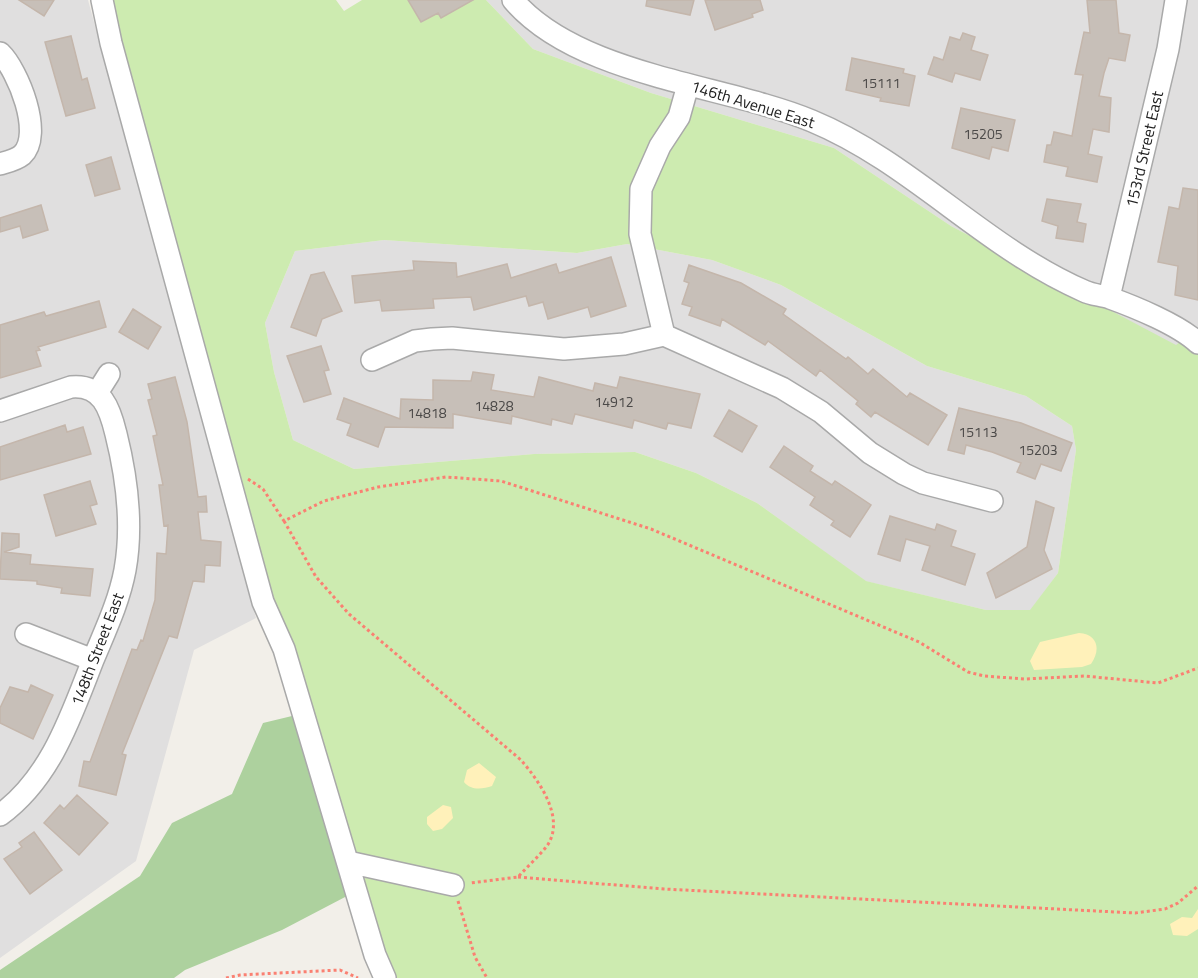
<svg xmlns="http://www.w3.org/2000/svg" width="1198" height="978" viewBox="0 0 1198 978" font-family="'Titillium Web',sans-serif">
<rect width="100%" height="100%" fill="#f2efe9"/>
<path fill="#e0dfdf" d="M0 0H88L256 618 194 650 136 861 0 958Z
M486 0H1198V328L1176 346 951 226 834 148 651 93 533 49Z
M384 240 577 253 627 244 712 260 781 285 927 366 1026 396 1072 426 1076 450 1058 573 1031 610H986L865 581 757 503 696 473 635 452 534 454 354 469 293 440 274 372 265 323 295 251Z"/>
<path fill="#cdebb0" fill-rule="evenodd" d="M107 0H336L344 11 362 0H486L533 49 651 93 834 148 951 226 1176 345 1198 328V978H394L268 600ZM384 240 577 253 627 244 712 260 781 285 927 366 1026 396 1072 426 1076 450 1058 573 1030 610H986L866 581 757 503 696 473 635 452 534 454 354 469 293 440 274 372 265 323 295 251Z"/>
<path fill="#add19e" d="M292 716 347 896 282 930 185 970 174 978H0V970L140 876 172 823 232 794 263 723Z"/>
<path fill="#fff1ba" d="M1079 633C1098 634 1101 650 1091 664L1082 667 1034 670 1030 661 1040 642Z
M479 763 496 777 492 786C483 789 471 791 464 782L467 770Z
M443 805 451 807 453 818 442 829 433 831 427 824V817Z
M1198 909V929L1187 936 1173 935 1170 924 1182 917 1192 918Z"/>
<path fill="#c7bfb8" stroke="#c4b6ab" stroke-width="1.5" d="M19 0H54L44 16Z
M408 0H473L441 18 438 13 421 22Z
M647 0H694L690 15 646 6Z
M705 0H760L763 10 752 14 753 17 715 30Z
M1087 0H1116L1119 33 1130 35 1125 61 1109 58 1104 73 1099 96 1111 98 1109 132 1093 129 1088 154 1102 157 1097 182 1066 176 1068 167 1044 162 1047 145H1051L1054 132 1072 136 1083 75 1075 74 1084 32 1090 33Z
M963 33 975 37 971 50 988 55 980 80 955 73 952 82 928 74 934 57 943 60 950 37 960 40Z
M71 36 82 80 87 78 95 108 66 116 45 42Z
M852 58 904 69 903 73 915 76 909 106 880 101 881 98 846 90Z
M961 108 1015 120 1008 151 992 147 989 159 952 148Z
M111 157 120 189 95 196 86 165Z
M1183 188 1198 190V300L1175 295 1178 266 1158 262 1169 207 1179 209Z
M1047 199 1081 204 1077 222 1086 224 1083 242 1056 238 1058 226 1042 221Z
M41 205 48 230 23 238 20 226 0 232V218Z
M611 257 626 306 591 317 588 307 548 319 543 302 529 306 526 296 474 310 471 297 433 299 434 308 382 311 380 300 355 303 352 276 414 270 413 261 456 263 457 277 507 264 511 278 556 264 559 273Z
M689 265 741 283 786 309 783 314 846 359 848 357 868 374 873 369 907 397 910 393 947 415 928 445 875 412 871 417 856 404 858 401 820 370 816 376 768 341 765 345 722 319 720 326 689 315 692 307 682 304 689 283 684 281Z
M324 272 342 311 322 319 316 336 291 327 311 275Z
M99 301 106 327 38 347 40 350 36 351 41 366 0 378V325L44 312 46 316Z
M133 309 161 327 148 349 119 332Z
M321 346 329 370 324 371 331 394 304 402 287 356Z
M473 372 494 375 491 390 534 397 539 377 593 391 595 383 617 388 620 377 700 394 691 428 668 423 666 429 634 420 632 428 575 414 572 424 552 419 551 425 512 416 511 424 453 414V428L385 427 378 447 347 435 351 424 337 419 344 398 400 419 401 399 433 400V380L471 381Z
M175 377 187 422 198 497 206 496 207 512H198L201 540 221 542 220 566 205 565 204 582 193 581 177 638 169 636 122 754 126 755 116 795 79 786 84 761 90 762 132 649 137 650 141 640 143 641 155 600 157 553 166 554 168 525 164 526 159 485H163L153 436 157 435 148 400 152 399 148 384Z
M959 408 1021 423 1072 443 1061 471 1041 464 1035 479 1017 472 1021 463 992 452 966 445 964 454 948 450Z
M729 410 757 426 742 452 714 436Z
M65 425 67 432 83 427 91 454 0 480V447Z
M784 446 813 466 810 471 832 485 835 481 871 505 850 537 831 525 834 521 810 505 815 497 770 467Z
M90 481 97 504 90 506 96 524 56 536 44 495Z
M1036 501 1054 508 1044 550 1052 569 996 598 987 573 1027 547Z
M890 516 935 530 937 524 956 531 951 546 975 554 965 585 922 570 930 546 906 539 900 561 878 554Z
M2 533 19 534V547L4 552 31 555 30 564 93 569 90 596 61 593 62 588 37 584V581L0 579Z
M31 685 53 695 33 739 0 723V708L10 687 28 692Z
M77 795 108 823 79 855 44 823 60 805 64 809Z
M34 832 62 870 30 894 4 859 22 847 19 843Z"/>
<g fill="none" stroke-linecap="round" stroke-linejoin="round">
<g stroke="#a9a9a9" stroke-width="24">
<path id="minor" d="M102 0 111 43 263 602 284 649 375 955 385 978
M513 0C578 76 723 84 812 121 911 162 985 248 1084 291 1092 295 1101 295 1110 298 1135 307 1179 325 1198 343
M0 53C18 70 44 135 22 155 16 160 7 162 0 164
M1109 297 1168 49 1176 0
M664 335 640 234 641 189 660 146 679 117 688 85
M372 360 415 341 432 339 452 338 564 349 624 344 664 335 782 388 821 412 870 453 904 474 923 483 992 501
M97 393 109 374
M0 411 71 387C102 384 110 409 116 434 127 478 133 525 125 570 119 602 105 631 93 660 71 716 51 778 0 815
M26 634 93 660
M348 862 453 885"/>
</g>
<path stroke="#fa8072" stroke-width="3" stroke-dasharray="3 3" stroke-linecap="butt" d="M248 479 263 489 284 521 324 501 378 487 446 477 501 481 651 529 919 642 968 672 984 676 1025 679 1084 676 1158 683 1198 668
M284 521 316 577 349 614 521 760C539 781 566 818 547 846 538 857 527 867 518 877L470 883
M518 877 664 889 1135 913 1165 909 1178 903 1198 886
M458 901 475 957 487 978
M226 978 240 975 340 970 358 978"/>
<use href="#minor" stroke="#fff" stroke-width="21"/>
</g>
<g text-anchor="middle" stroke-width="5" stroke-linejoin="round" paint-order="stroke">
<g font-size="14" fill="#4b4948">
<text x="881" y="88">15111</text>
<text x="983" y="139">15205</text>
<text x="614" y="407">14912</text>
<text x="494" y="411">14828</text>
<text x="427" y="418">14818</text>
<text x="978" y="437">15113</text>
<text x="1038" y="455">15203</text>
</g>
<g font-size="16" fill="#222" stroke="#fff">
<text transform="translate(753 104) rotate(17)" y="6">146th Avenue East</text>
<text transform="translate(1144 149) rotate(-77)" y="6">153rd Street East</text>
<text transform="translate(97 649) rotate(-69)" y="6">148th Street East</text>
</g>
</g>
</svg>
